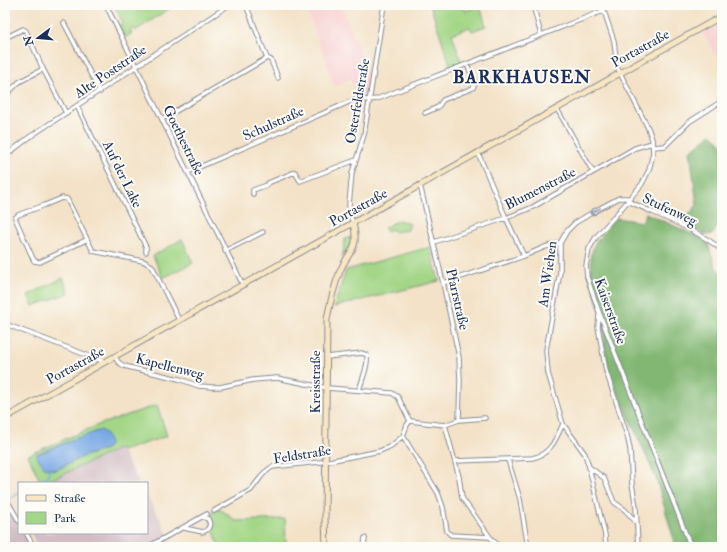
<svg xmlns="http://www.w3.org/2000/svg" width="727" height="552" viewBox="0 0 727 552" font-family="'IM FELL Double Pica',serif">
<rect width="100%" height="100%" fill="#fdfcf7"/>
<filter id="ink" filterUnits="userSpaceOnUse"><feTurbulence type="fractalNoise" baseFrequency=".025" numOctaves="2"/><feDisplacementMap in="SourceGraphic" scale="8" xChannelSelector="R" yChannelSelector="G"/><feConvolveMatrix kernelMatrix="1 2 1 2 8 2 1 2 1" color-interpolation-filters="sRGB"/></filter>
<filter id="wash" filterUnits="userSpaceOnUse"><feTurbulence type="fractalNoise" baseFrequency=".012" numOctaves="4" result="noise"/><feDisplacementMap in="SourceGraphic" scale="16" xChannelSelector="R" yChannelSelector="G"/><feGaussianBlur stdDeviation="0.9" result="paint"/><feColorMatrix in="noise" values="0 0 0 0 0 0 0 0 0 0 0 0 0 0 0 0 0 1.4 0 .05"/><feComposite in="paint" operator="in"/></filter>
<g filter="url(#wash)">
<rect width="100%" height="100%" fill="#f3e2c7"/>
<path fill="#f7cfd0" d="M305 5H341L368 74 366 97 356 93 351 79 335 86Z
M722 22V64L703 33Z"/>
<path fill="#d2bdc5" d="M120 448 139 483H44Z
M147 496 171 539 156 547H38L31 534 33 533H147Z
M8 501 19 521V533H26L34 547H5V502Z"/>
<path fill="#a3d686" stroke="#5f8272" fill-rule="evenodd" d="M114 5H175L135 31 133 28 130 31 132 33 125 38 119 26 123 23Z
M430 5H463L465 11 480 6 486 26 472 31 470 27 452 34 462 63 451 67Z
M399 220 410 224 408 230 394 232 393 229 387 231 384 228Z
M350 237C353 247 348 251 342 258L345 239Z
M182 239 193 263 163 278 153 256Z
M430 247 439 281 334 307 346 270Z
M63 278 69 293 33 306 28 295Z
M157 405 167 436 122 451 120 448 44 483H41L28 455 98 425ZM91 434 106 449 84 456 56 470 45 468 37 454 72 440Z
M220 509 236 521 285 519 286 547H219L209 515Z"/>
<path fill="#82b773" stroke="#4e7368" d="M711 134 722 144V220H720L713 234 707 235 682 223 697 205 690 151Z
M646 213 707 241 716 268 722 274V547H676L656 478 608 371 601 312 596 298 592 278 591 255 595 243 616 218 642 222Z"/>
<path fill="#79a9e4" stroke="#4a6ca1" d="M101 430 105 433 110 443 106 449 84 456 56 470 45 468 36 455 72 440Z"/>
<g fill="none" stroke-linecap="round" stroke-linejoin="round">
<path stroke="#79a9e4" stroke-width="1.5" d="M36 483 47 477 50 468
M10 499 19 493"/>
</g>
</g>
<g filter="url(#ink)">
<g fill="none" stroke-linecap="round" stroke-linejoin="round">
<g stroke="#878892" stroke-width="5.5">
<path id="minor" d="M106 5 243 285
M533 5 541 35
M602 5 614 41 617 67 648 128 652 139 653 153 649 170 642 184 615 216 596 237 589 249 586 266 587 277 599 312 691 547
M64 23 100 92
M5 38 23 29 26 31 43 69 66 113
M267 58 271 60 278 78
M5 96 19 82 43 69
M77 106 146 247V252
M557 109 593 172
M425 113 438 107 443 100 473 88 475 83 467 64
M162 119 267 58 246 5
M653 147 665 146 689 122 722 101
M478 153 506 218 524 256
M5 156 31 136 229 5
M188 172 356 99 369 100 377 99 603 11
M420 185 443 283 459 357 460 380 459 420
M253 194V190L267 185 268 183 295 172 300 181 356 160
M628 201C660 216 695 228 722 250
M353 223 350 215 349 204 352 173 364 135 384 5
M86 240 40 262 34 261 15 218 18 215 45 205 62 198 67 199 93 251 143 261 152 266 179 320
M434 242 506 218 533 207 635 148 652 143
M225 251 263 232
M443 283 524 256 545 247 560 243
M599 315 598 327 606 371 627 435 630 449 632 484 636 507 638 547
M5 324 105 362
M115 357 118 362 124 366 179 379 199 386 212 387H220L253 380 277 378 327 388 392 393 398 397 410 421
M327 357 362 353 367 355C369 365 362 380 359 390
M410 421 407 425 403 436 438 493 443 507 447 531 451 535 490 537
M410 421 445 425 459 420 485 418
M563 424 585 454 589 467 605 535 606 547
M445 425 459 477 462 498 490 537 499 547
M508 460 520 499 528 547
M455 461 532 458C550 455 556 439 563 424L548 373 546 350 560 272V243L567 231 575 223 593 212 619 198H631
M589 467 604 478 614 502 625 510 636 522
M5 496 8 501
M9 504 19 521
M214 511 251 490 264 473 272 467 329 461 380 451 391 446 403 436
M184 528 203 532C210 529 211 524 208 519L202 517
M26 533 34 547
M148 547 207 514
M364 547 365 538"/>
</g>
<g stroke="#878892" stroke-width="7">
<path id="secondary" d="M5 418 722 16
M326 547 325 518 327 319C330 303 334 287 340 271 349 249 360 251 353 223"/>
</g>
<use href="#minor" stroke="#fff" stroke-width="3.5"/>
<use href="#secondary" stroke="#f9e7c3" stroke-width="5"/>
</g>
<defs><path id="oneway-shaft" d="M-6 0H5M1.5-3L5.5 0L1.5 3" fill="none" stroke-width="1.6" stroke-linecap="round" stroke-linejoin="round"/></defs>
<use stroke="#8d97ae" href="#oneway-shaft" transform="translate(595 211) rotate(151)"/>
</g>
<g text-anchor="middle" stroke-width="4" stroke-linejoin="round" paint-order="stroke">
<g font-size="14" fill="#1b2f5e" stroke="#fdfcf7">
<text transform="translate(640 48) rotate(-29)" y="5">Portastraße</text>
<text transform="translate(110 71) rotate(-34)" y="5">Alte Poststraße</text>
<text transform="translate(357 101) rotate(-80)" y="5">Osterfeldstraße</text>
<text transform="translate(273 123) rotate(-24)" y="5">Schulstraße</text>
<text transform="translate(184 140) rotate(64)" y="5">Goethestraße</text>
<text transform="translate(123 174) rotate(64)" y="5">Auf der Lake</text>
<text transform="translate(540 188) rotate(-27)" y="5">Blumenstraße</text>
<text transform="translate(358 207) rotate(-29)" y="5">Portastraße</text>
<text transform="translate(670 209) rotate(25)" y="5">Stufenweg</text>
<text transform="translate(547 274) rotate(-82)" y="5">Am Wiehen</text>
<text transform="translate(458 299) rotate(77)" y="5">Pfarrstraße</text>
<text transform="translate(611 311) rotate(70)" y="5">Kaiserstraße</text>
<text transform="translate(75 365) rotate(-29)" y="5">Portastraße</text>
<text transform="translate(170 366) rotate(14)" y="5">Kapellenweg</text>
<text transform="translate(315 382) rotate(-90)" y="5">Kreisstraße</text>
<text transform="translate(302 454) rotate(-9)" y="5">Feldstraße</text>
</g>
<g font-size="18" font-weight="bold" letter-spacing="1" fill="#1b2f5e" stroke="#fdfcf7">
<text x="522" y="83">BARKHAUSEN</text>
</g>
</g>
<rect width="727" height="552" fill="none" stroke="#fdfcf7" stroke-width="20"/>
<rect x="18" y="482" width="130" height="52" fill="#fdfcf7" stroke="#a3aaba"/>
<rect x="26" y="495" width="20" height="6" fill="#f9e7c3" stroke="#a3aaba"/>
<text x="54" y="502" font-size="12" fill="#1b2f5e">Straße</text>
<rect x="26" y="512" width="20" height="12" fill="#a3d686" stroke="#a3aaba"/>
<text x="54" y="522" font-size="12" fill="#1b2f5e">Park</text>
<g transform="translate(38 38) rotate(254)" stroke="#fdfcf7" stroke-width="3" paint-order="stroke">
<path d="M0-3L7 15L0 10L-7 15Z" fill="#1b2f5e"/>
<text y="-6" font-size="11" font-weight="bold" text-anchor="middle" fill="#1b2f5e">N</text>
</g>
</svg>
